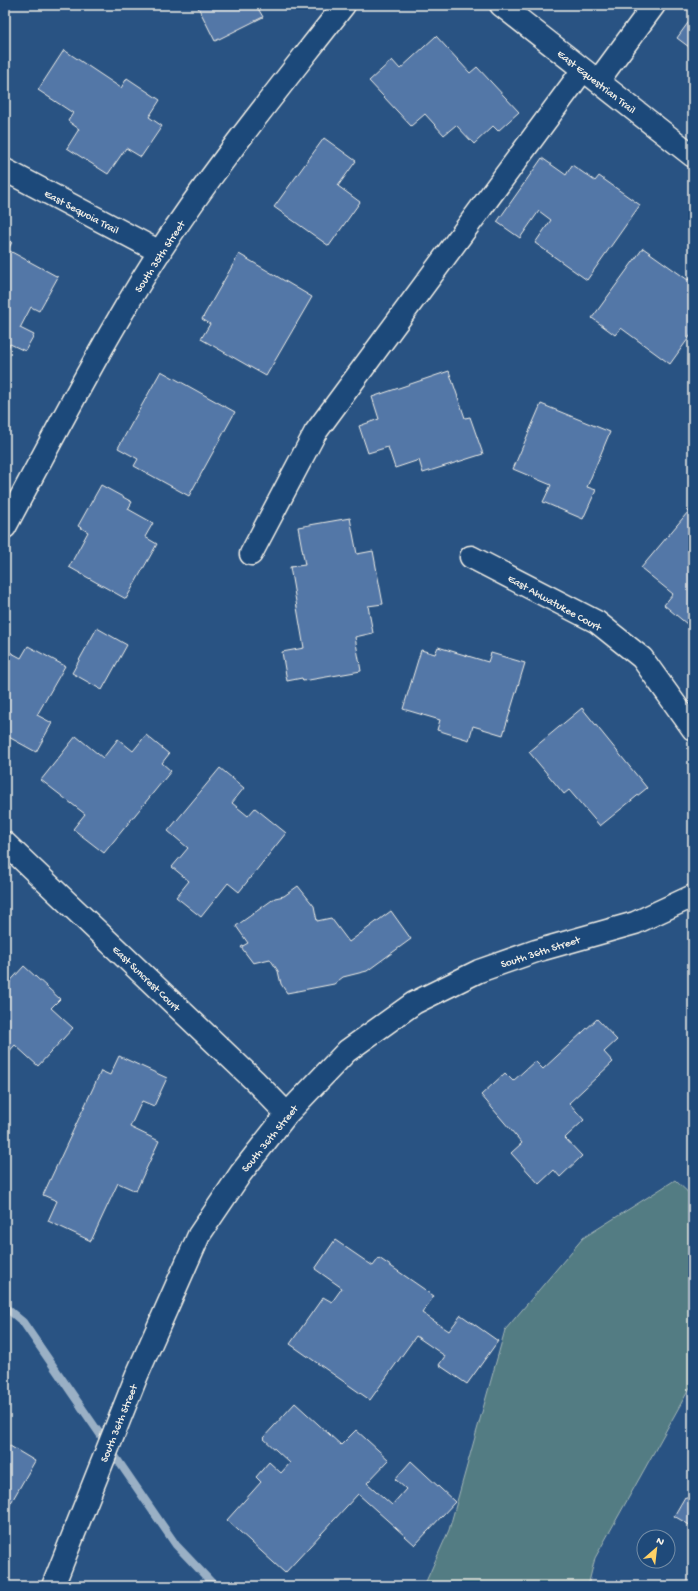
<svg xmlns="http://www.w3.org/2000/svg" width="698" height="1591" viewBox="0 0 698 1591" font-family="'Gochi Hand',sans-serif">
<rect width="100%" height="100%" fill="#295383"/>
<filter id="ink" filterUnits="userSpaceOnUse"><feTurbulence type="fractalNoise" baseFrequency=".025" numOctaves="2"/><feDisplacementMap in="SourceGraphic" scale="8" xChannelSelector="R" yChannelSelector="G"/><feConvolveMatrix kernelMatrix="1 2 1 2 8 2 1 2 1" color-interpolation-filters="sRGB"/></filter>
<g filter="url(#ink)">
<path fill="#537c83" stroke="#a4b6b6" d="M675 1180 693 1197V1382L595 1558 588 1586H424L449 1530 505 1330 583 1238Z"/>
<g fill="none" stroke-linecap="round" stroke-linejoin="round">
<path stroke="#9ab0c5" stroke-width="8" d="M5 1307 23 1322 176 1545 215 1586"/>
</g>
<path fill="#5377a7" stroke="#f4f1e8" d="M197 5H256L263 17 215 41Z
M693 16V50L677 38Z
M436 36 470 73 477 67 519 112 498 131 493 126 474 144 456 125 444 135 425 114 411 126 369 81 392 60 400 69Z
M64 50 121 88 127 78 160 100 149 117 162 126 141 157 126 148 108 174 67 148 79 129 68 121 73 113 38 90Z
M324 138 356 161 338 186 360 202 329 246 274 207Z
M542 158 566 175 572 165 595 181 599 176 640 205 587 280 535 243 551 220 539 211 520 238 497 222Z
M5 238 12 242 8 250 58 277 39 311 31 307 20 328 34 335 25 351 10 344 5 354Z
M643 248 688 280 693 273V332L670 364 621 328 615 335 592 318Z
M239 254 312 297 266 376 201 339 210 324 202 319Z
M161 371 235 412 189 496 134 466 138 459 118 448Z
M449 371 465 418 470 417 483 454 423 473 419 460 395 468 388 447 368 453 359 426 379 419 372 397Z
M541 404 610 432 587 487 596 490 583 519 543 502 551 485 513 469Z
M101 485 132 502 128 509 153 523 145 537 157 544 126 599 69 567 88 532 78 526Z
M693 506V629L664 605 673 594 641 568Z
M350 518 357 554 373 551 383 604 368 606 373 633 355 637 361 671 303 681 302 678 287 681 282 652 304 648 290 567 305 565 298 527Z
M97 628 127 645 102 690 72 673Z
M28 646 65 666 37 715 52 723 36 752 5 735V656L8 651 21 658Z
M438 647 488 662 491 653 525 663 503 735 473 726 469 740 437 730 440 720 403 709 421 650 435 654Z
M582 708 647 788 600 826 569 790 564 794 529 752Z
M146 735 169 754 162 763 171 771 104 853 73 829 85 814 41 780 76 736 103 758 118 739 133 751Z
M220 768 244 788 232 803 248 816 255 808 286 833 239 892 228 883 201 917 176 897 189 881 172 867 188 848 168 831Z
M298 886 314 906 317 921 331 918 349 942 391 911 411 939 367 971 343 977 334 984 287 993 281 984 278 971 270 959 253 963 241 947 248 943 236 926 275 898 284 896Z
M24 966 60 999 51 1008 73 1028 38 1066 15 1045 5 1056V987Z
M597 1019 617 1040 604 1052 613 1062 569 1103 584 1120 565 1138 582 1156 560 1177 554 1170 539 1184 511 1153 522 1143 481 1095 505 1073 513 1081 535 1061 543 1069Z
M119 1056 167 1078 154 1106 142 1101 130 1127 159 1141 136 1191 118 1183 91 1241 48 1221 57 1201 43 1195 101 1071 110 1075Z
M335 1240 373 1266 379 1258 434 1296 422 1313 449 1331 461 1315 498 1341 467 1384 439 1365 445 1356 416 1336 370 1400 290 1344 323 1297 332 1302 342 1288 315 1269Z
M295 1403 341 1445 356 1430 389 1460 367 1483 392 1505 406 1489 395 1479 411 1461 455 1502 415 1545 358 1494 285 1573 227 1520 261 1482 256 1477 269 1462 281 1473 290 1463 263 1438Z
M5 1443 35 1461 5 1513Z
M685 1497 693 1502V1527L674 1516Z"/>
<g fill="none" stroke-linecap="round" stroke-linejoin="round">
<g stroke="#f4f1e8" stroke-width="25">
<path id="minor" d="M501 5 693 156
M598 81 654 5
M5 170 160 252
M5 527C55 434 103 340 160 251 216 165 281 86 344 5
M251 554 315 433 583 70
M471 557 597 622 642 658 693 729
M5 843 254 1080 287 1114
M53 1586 137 1375 199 1235 241 1173 287 1114 347 1051 414 1003 479 971 536 951 635 923 693 896"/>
</g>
<use href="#minor" stroke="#1f4a7a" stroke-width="22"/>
</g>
</g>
<g text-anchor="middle" stroke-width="3" stroke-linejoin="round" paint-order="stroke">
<g font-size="11" fill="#f4f1e8" stroke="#1f4a7a">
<text transform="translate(597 81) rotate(38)" y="4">East Equestrian Trail</text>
<text transform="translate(82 211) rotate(28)" y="4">East Sequoia Trail</text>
<text transform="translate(159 256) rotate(-57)" y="4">South 35th Street</text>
<text transform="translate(555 602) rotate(29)" y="4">East Ahwatukee Court</text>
<text transform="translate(540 951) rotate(-18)" y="4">South 36th Street</text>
<text transform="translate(147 978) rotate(44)" y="4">East Suncrest Court</text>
<text transform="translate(269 1138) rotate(-51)" y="4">South 36th Street</text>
<text transform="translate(118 1423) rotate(-68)" y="4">South 36th Street</text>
</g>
</g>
<rect width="698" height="1591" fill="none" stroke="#1f4a7a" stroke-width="20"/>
<rect x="10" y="10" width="678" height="1571" fill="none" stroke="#f4f1e8" stroke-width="1.5" filter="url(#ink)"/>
<g transform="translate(656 1549) rotate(28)"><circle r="19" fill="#1f4a7a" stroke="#748da6"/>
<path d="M0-3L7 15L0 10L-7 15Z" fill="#ffd166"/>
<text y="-6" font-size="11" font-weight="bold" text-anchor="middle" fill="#f4f1e8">N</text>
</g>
</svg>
